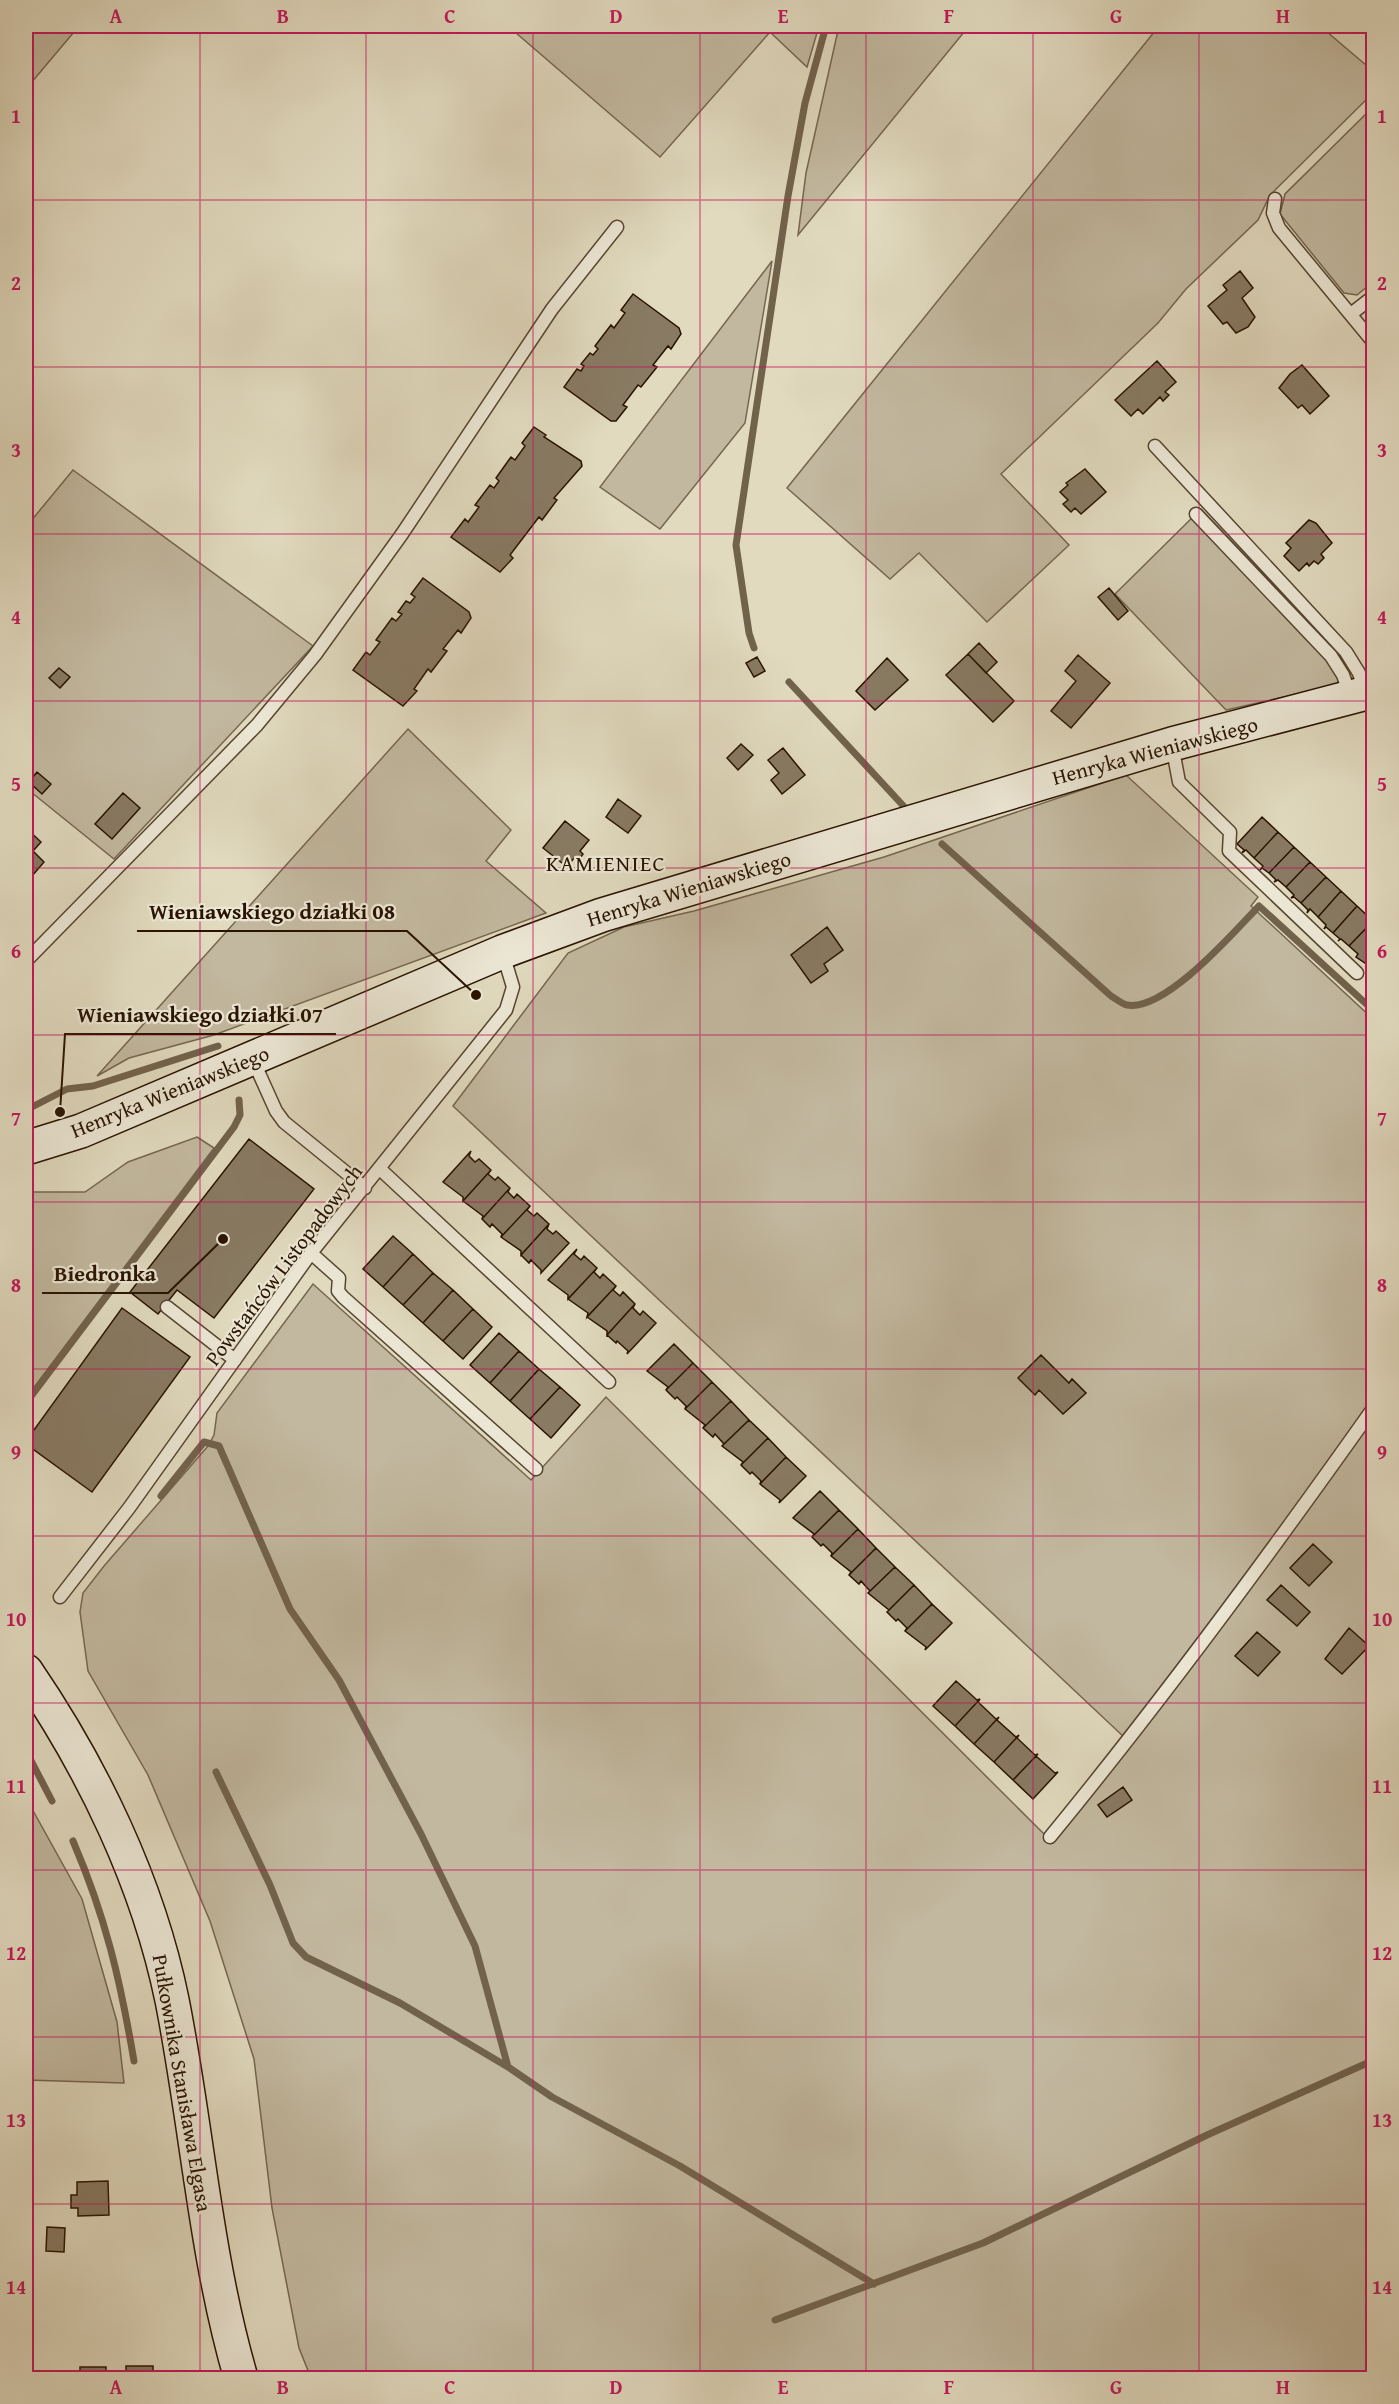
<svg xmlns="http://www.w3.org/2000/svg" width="1399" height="2404" viewBox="0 0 1399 2404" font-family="'Gentium Book Plus',serif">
<rect width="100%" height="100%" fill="#e1dabf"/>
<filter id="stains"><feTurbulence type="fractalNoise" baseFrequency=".00333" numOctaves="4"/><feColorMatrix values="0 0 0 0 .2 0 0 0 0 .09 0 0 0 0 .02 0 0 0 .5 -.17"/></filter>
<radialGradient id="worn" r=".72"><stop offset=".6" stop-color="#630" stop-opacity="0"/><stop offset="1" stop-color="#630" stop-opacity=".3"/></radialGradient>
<path fill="#c2b89f" stroke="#756650" stroke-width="1.5" d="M26 26H79L26 89Z
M508 26H819L807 67 770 32 660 157Z
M839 26H969L798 235 806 173Z
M1159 26H1320L1373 71V93L1270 195 1258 220 1186 289 1158 323 1001 474 1069 545 987 622 919 553 890 579 787 488Z
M1373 107V282L1357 295 1344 293 1280 214 1285 194Z
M772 261 745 423 660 529 600 487Z
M73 470 313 646 114 859 26 788V527Z
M1201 509 1364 679 1226 710 1115 594Z
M408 729 511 830 486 861 546 913 214 1035 129 1058 97 1076Z
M1126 775 1258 897 1251 906 1373 1019V2378H311L299 2348 272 2208 254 2059 210 1921 148 1775 88 1671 80 1612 83 1593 104 1566 208 1446 214 1435 217 1413 313 1284 531 1480 606 1397 1045 1835 1125 1738 453 1106 568 953 624 927 694 911 884 857Z
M197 1137 214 1148 26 1398V1192H85L128 1162Z
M26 1798 82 1899 117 2022 124 2083 26 2080Z"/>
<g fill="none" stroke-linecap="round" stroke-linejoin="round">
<path stroke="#71624c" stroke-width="7" d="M754 648 749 633 736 545 788 196 805 103 826 26
M789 682 909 812
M942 844 1111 996C1116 999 1122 1004 1127 1005 1165 1012 1234 932 1259 906L1374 1011
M26 1110 67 1089 93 1086 218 1046
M26 1403 234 1127 240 1115 239 1100
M161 1496 204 1442 219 1446 290 1609 339 1680 421 1834 475 1946 508 2067 552 2097 680 2166 874 2284
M26 1751 52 1801
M216 1772 270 1885 293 1943 306 1957 400 2003 508 2067
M73 1841C106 1918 120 1979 134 2061
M775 2320 983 2243 1207 2135 1374 2060"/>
</g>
<path fill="#887a63" stroke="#281300" stroke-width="1.5" d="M1240 271 1253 288 1242 298 1255 317 1248 327 1236 333 1227 322 1223 324 1208 306 1227 290 1223 285Z
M633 294 679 328 681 334 671 349 668 346 653 365 657 367 641 387 638 385 623 405 627 407 616 421H611L564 387 577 369 581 371 584 366 581 364 590 353 593 355 598 349 595 346 611 325 614 328 625 313 621 310Z
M1157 361 1176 382 1165 392 1169 395 1163 401 1160 397 1143 414 1138 409 1131 416 1115 400Z
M1302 365 1329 396 1310 414 1302 405 1298 408 1279 388 1290 374Z
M534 427 546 435 544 437 581 461 582 466 554 498 557 500 542 520 539 517 510 555 513 558 500 572 451 537 465 519 468 522 479 507 475 505 490 485 494 488 499 481 496 478 511 457 515 460 525 446 522 443Z
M1085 469 1106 492 1081 514 1075 508 1071 512 1063 504 1068 500 1060 492 1068 485 1066 483Z
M1309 520 1316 523 1332 543 1321 554 1324 558 1318 564 1314 561 1309 566 1307 563 1299 571 1284 556 1291 548 1286 543Z
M423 578 469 612 471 618 461 633 458 630 443 649 447 651 431 672 428 669 414 689 417 691 403 706 353 670 366 652 370 655 380 642 376 640 392 618 396 621 402 614 398 612 406 601 410 603 415 597 411 594Z
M1109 588 1128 611 1118 620 1098 597Z
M979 643 997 662 986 673 968 654Z
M968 654 1014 701 993 722 946 675Z
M1078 655 1110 683 1071 728 1051 711 1076 681 1065 671Z
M757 657 765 671 754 677 746 663Z
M887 658 908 680 875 710 856 691Z
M59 668 70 677 60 688 49 678Z
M741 744 753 755 738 770 727 758Z
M783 748 805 775 782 794 771 780 779 773 768 760Z
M37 772 51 784 42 794 29 782Z
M123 793 140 808 112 839 95 824Z
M618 799 641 816 628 833 606 817Z
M1262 817 1278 832 1254 858 1246 850 1242 853 1244 850 1237 844Z
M565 821 589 840 580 851 583 854 578 861 574 858 567 867 543 848Z
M26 828 41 842 33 851 44 862 26 883Z
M1278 832 1294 847 1269 873 1262 868 1260 870 1263 866 1254 858Z
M1294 847 1310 862 1286 887 1278 880 1274 882 1276 880 1269 873Z
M1310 862 1326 877 1301 903 1294 897 1291 898 1294 895 1286 887Z
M1326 877 1341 891 1318 917 1310 909 1307 913 1308 910 1301 903Z
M1341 891 1357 906 1333 933 1326 927 1324 929 1326 925 1318 917Z
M1357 906 1373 921 1349 946 1341 939 1338 941 1340 939 1333 933Z
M1373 921 1374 954 1365 963 1356 957 1358 954 1349 946Z
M827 927 843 950 824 964 828 971 811 983 791 955Z
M249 1139 314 1189 214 1318 177 1290 158 1314 130 1292Z
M471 1151 469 1156 475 1162 479 1159 491 1170 463 1201V1197L443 1182Z
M491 1170 488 1174 495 1180 498 1177 510 1188 482 1219 483 1216 463 1201Z
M510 1188 508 1192 514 1198 517 1194 530 1206 501 1237 502 1234 492 1224 490 1227 482 1219Z
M530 1206 527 1210 534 1216 537 1213 549 1224 521 1255V1251L501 1237Z
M549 1224 547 1229 553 1234 556 1231 569 1243 541 1273V1270L531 1260 529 1263 521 1255Z
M393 1236 413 1254 383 1287 363 1269Z
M577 1249 574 1254 581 1260 584 1256 597 1268 568 1299V1295L548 1280Z
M413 1254 433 1273 403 1305 383 1287Z
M597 1268 594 1272 600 1278 603 1274 616 1286 587 1317 588 1313 568 1299Z
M433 1273 453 1290 423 1323 403 1305Z
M616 1286 613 1290 620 1296 623 1292 635 1304 607 1335V1331L587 1317Z
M453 1290 473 1309 443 1341 423 1323Z
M635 1304 633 1308 640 1315 643 1311 656 1323 627 1354 628 1351 617 1341 616 1343 607 1335Z
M122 1308 190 1357 92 1492 26 1444V1441Z
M473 1309 492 1327 463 1359 443 1341Z
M499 1333 519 1351 490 1383 470 1365Z
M674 1344 693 1363 666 1390 668 1387 647 1371Z
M519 1351 539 1369 510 1401 490 1383Z
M1041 1355 1069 1383 1072 1379 1086 1393 1063 1414 1039 1390 1035 1395 1018 1378Z
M693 1363 712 1382 685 1409 686 1406 677 1397 675 1399 666 1390Z
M539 1369 560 1387 530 1419 510 1401Z
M712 1382 731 1401 703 1428 705 1425 685 1409Z
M560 1387 580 1405 551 1438 530 1419Z
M731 1401 749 1420 722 1446 724 1444 715 1434 713 1437 703 1428Z
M749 1420 768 1438 741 1465 743 1462 722 1446Z
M768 1438 786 1457 760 1484 761 1481 752 1472 750 1474 741 1465Z
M786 1457 806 1476 779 1503 780 1500 760 1484Z
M820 1491 839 1510 812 1537 814 1534 793 1518Z
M839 1510 858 1529 831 1556 832 1553 823 1544 821 1546 812 1537Z
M858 1529 876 1548 849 1575 851 1572 831 1556Z
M1313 1544 1332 1562 1309 1586 1290 1568Z
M876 1548 895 1567 868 1593 870 1591 861 1581 859 1584 849 1575Z
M895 1567 914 1585 887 1612 889 1610 868 1593Z
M914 1585 932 1604 905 1631 907 1628 898 1619 896 1621 887 1612Z
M1281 1585 1310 1612 1297 1626 1267 1600Z
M932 1604 952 1623 925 1650 926 1647 905 1631Z
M1349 1628 1369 1646 1342 1674 1325 1659Z
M1257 1632 1280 1652 1258 1676 1235 1656Z
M956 1681 977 1700 980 1699 955 1726 933 1706Z
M980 1699 978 1702 996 1719 999 1717 974 1744 955 1726Z
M999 1717 997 1720 1016 1737 1019 1735 994 1762 974 1744Z
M1019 1735 1017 1738 1035 1755 1038 1754 1013 1780 994 1762Z
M1038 1754 1036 1756 1055 1773 1058 1772 1033 1799 1013 1780Z
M1123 1787 1132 1800 1107 1817 1098 1805Z
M108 2181 109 2215 78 2216V2208H71V2195H77V2182Z
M47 2227 65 2228 64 2252 46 2251Z
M126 2366H153V2378H126Z
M80 2367H106V2378H80Z"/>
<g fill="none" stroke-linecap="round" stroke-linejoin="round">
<g stroke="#564530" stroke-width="15">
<path id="lane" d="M1275 199 1273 213 1279 228 1374 343
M1351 314 1374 296
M1155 446 1346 652 1359 673 1365 691
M1196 514 1331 656 1343 675 1350 695
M1172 745 1179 782 1230 832 1229 851 1357 973
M26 961 257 725 315 655 402 534 552 309 617 227
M253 1060 276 1111 284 1122 365 1188
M380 1169 609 1382
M311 1253 339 1278 338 1291 343 1297 536 1469
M167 1307 235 1360
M60 1597 129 1508 311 1253 506 1010 513 987 503 954
M1050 1837C1164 1698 1270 1554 1374 1407"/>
</g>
<g stroke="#281300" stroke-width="36">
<path id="secondary" d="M26 1148 81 1131 502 952 602 915 1172 744 1374 691
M26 1671C93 1769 148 1883 172 2000 197 2126 205 2255 241 2378"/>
</g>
<use href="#lane" stroke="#ece7d5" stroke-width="12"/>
<use href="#secondary" stroke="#ece7d5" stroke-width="33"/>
</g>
<path fill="none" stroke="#c2185b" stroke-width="1.5" stroke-opacity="0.55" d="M200 26V2378M366 26V2378M533 26V2378M700 26V2378M866 26V2378M1033 26V2378M1199 26V2378M26 200H1374M26 367H1374M26 534H1374M26 701H1374M26 868H1374M26 1035H1374M26 1202H1374M26 1369H1374M26 1536H1374M26 1703H1374M26 1870H1374M26 2037H1374M26 2204H1374"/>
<g text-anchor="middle" stroke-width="4.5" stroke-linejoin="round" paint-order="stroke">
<g font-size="21" fill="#281300" stroke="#ece7d5">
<text transform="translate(1155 751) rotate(-15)" y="7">Henryka Wieniawskiego</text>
<text transform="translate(689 889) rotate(-17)" y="7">Henryka Wieniawskiego</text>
<text transform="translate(170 1092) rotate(-22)" y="7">Henryka Wieniawskiego</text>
<text transform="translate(284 1265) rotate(-53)" y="7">Powstańców Listopadowych</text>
<text transform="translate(182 2083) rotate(80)" y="7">Pułkownika Stanisława Elgasa</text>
</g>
<g font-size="22" letter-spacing="1.5" fill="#281300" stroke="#ece7d5">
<text x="606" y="871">KAMIENIEC</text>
</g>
</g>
<path fill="none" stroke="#281300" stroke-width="2" d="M476 995L407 931H137M60 1112L65 1034H336M223 1239L168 1293H42"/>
<g fill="#281300" stroke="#ece7d5" stroke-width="2">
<circle cx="476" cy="995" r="6"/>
<circle cx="60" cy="1112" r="6"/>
<circle cx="223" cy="1239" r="6"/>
</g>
<g font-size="22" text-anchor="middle" font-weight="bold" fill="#281300" stroke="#ece7d5" stroke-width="4.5" stroke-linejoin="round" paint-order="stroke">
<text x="272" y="919">Wieniawskiego działki 08</text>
<text x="200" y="1022">Wieniawskiego działki 07</text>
<text x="105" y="1281">Biedronka</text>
</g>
<rect width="1399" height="2404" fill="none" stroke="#e1dabf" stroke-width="66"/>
<rect x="33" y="33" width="1333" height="2338" fill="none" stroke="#c2185b" stroke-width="2"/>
<g font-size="20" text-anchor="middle" font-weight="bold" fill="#c2185b">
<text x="116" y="23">A</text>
<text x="283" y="23">B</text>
<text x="450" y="23">C</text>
<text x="616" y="23">D</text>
<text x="783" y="23">E</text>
<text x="949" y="23">F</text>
<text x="1116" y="23">G</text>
<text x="1283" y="23">H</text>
<text x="16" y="123">1</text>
<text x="1382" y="123">1</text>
<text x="16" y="290">2</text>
<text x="1382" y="290">2</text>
<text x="16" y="457">3</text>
<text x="1382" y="457">3</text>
<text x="16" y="624">4</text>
<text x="1382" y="624">4</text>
<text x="16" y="791">5</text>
<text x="1382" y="791">5</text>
<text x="16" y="958">6</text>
<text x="1382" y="958">6</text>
<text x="16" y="1125">7</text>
<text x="1382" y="1125">7</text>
<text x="16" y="1292">8</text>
<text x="1382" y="1292">8</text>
<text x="16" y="1459">9</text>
<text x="1382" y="1459">9</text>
<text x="16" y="1626">10</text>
<text x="1382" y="1626">10</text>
<text x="16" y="1793">11</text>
<text x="1382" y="1793">11</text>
<text x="16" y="1960">12</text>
<text x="1382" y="1960">12</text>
<text x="16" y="2127">13</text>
<text x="1382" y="2127">13</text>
<text x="16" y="2294">14</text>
<text x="1382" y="2294">14</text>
<text x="116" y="2394">A</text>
<text x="283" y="2394">B</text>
<text x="450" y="2394">C</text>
<text x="616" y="2394">D</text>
<text x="783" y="2394">E</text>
<text x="949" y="2394">F</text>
<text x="1116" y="2394">G</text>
<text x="1283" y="2394">H</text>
</g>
<rect width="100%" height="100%" filter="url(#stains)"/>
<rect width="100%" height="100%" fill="url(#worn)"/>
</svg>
